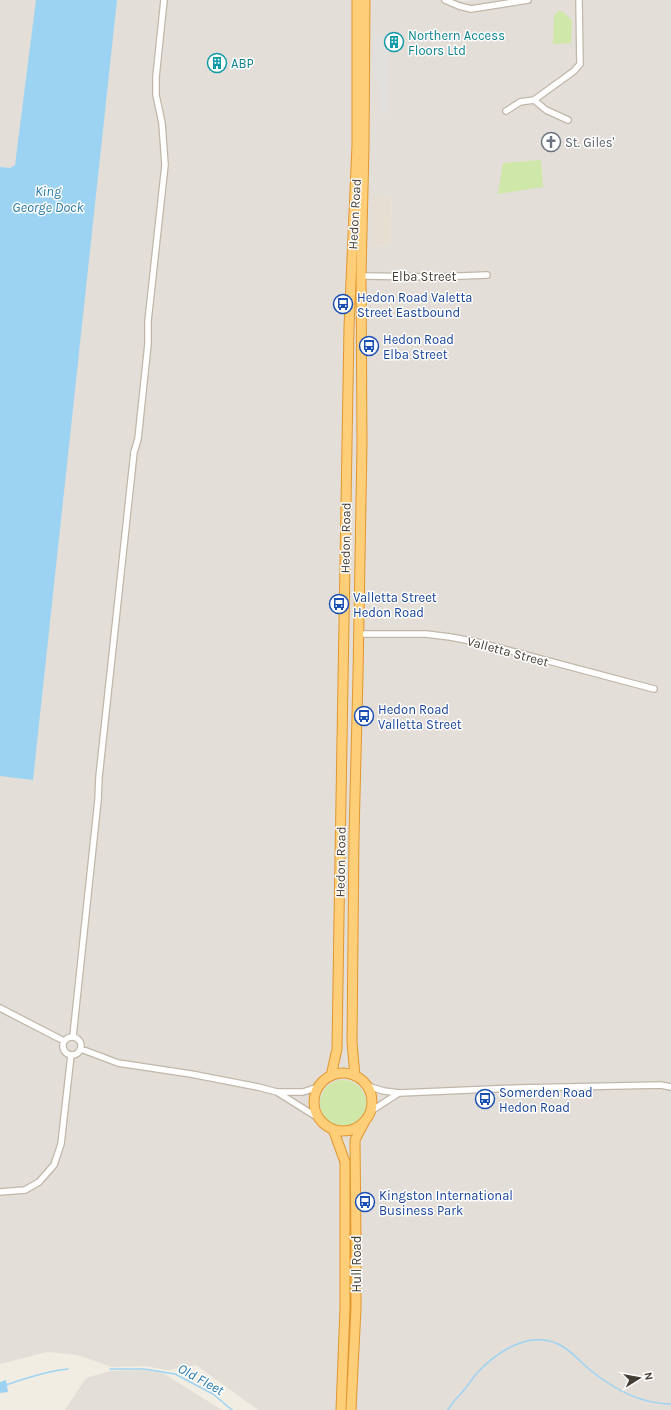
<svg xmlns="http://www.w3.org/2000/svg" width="671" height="1410" viewBox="0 0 671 1410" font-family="Karla,sans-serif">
<rect width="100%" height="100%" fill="#f2ede3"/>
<path fill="#e6dfd1" d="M373 196H392L390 245 373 246Z"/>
<path fill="#e4ded8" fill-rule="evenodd" d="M0 0H460L463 1 475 0H671V1410H258L196 1365 168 1370 144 1366 112 1367 77 1355 47 1352 0 1364ZM373 196 392 197 390 245 373 246Z
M143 1370 163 1373 222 1410H65L86 1378 110 1371Z"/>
<path fill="#cfe8aa" d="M559 10 561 12 562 11 572 20 571 43 553 44 554 16Z
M541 160 543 187 498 194 503 163Z
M320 1103a23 23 0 1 1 46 0a23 23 0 1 1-46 0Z"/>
<path fill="#e2e0dc" d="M374 35H389V49L388 56V115L380 117 379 82 374 81Z"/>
<path fill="#9dd3f2" d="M36 0H117L33 780 0 776V167L10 168 15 165Z
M6 1380 8 1392 0 1393V1382Z"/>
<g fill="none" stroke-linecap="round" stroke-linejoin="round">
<path stroke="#9dd3f2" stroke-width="1.5" d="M110 1369H144L175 1374 213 1394 232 1410
M6 1385C26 1378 47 1371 68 1369
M448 1410C452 1402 459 1396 465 1389 469 1384 473 1377 478 1372 498 1351 529 1331 558 1344 570 1349 579 1361 589 1369 612 1388 640 1404 671 1404"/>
<g stroke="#c1b7a9" stroke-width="8">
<path id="minor" d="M445 0 459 6 471 9 528 0
M506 111 520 102 534 100
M568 120 546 110 534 100 574 71 580 64 579 0
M361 276 435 277 487 275
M359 634H426L450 637 477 642 654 689
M0 1008 64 1041
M73 1036 98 800 99 777 134 452 138 439 148 344V321L165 165 162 123 156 95V77L164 0
M63 1046a9 9 0 1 1 18 0a9 9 0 1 1-18 0Z
M81 1049 118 1063 191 1074 258 1087 277 1092H303L318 1087
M367 1086 384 1091 399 1093 518 1088 661 1085 671 1087
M277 1092 320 1119
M371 1111 399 1093
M0 1192 25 1190 39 1182 54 1165 61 1144 71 1055"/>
</g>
<g stroke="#e2972e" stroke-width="11">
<path id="trunk" d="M314 1102a29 29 0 1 1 58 0a29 29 0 1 1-58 0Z
M331 1076 337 1049 339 918 349 327 357 145V0
M355 1076 352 1042 354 836 358 675 362 444 361 276 364 146 365 0
M333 1129 345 1162V1308L341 1410
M351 1410 356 1308V1242L355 1140 365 1121"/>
</g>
<use href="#minor" stroke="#fff" stroke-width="5.5"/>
<use href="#trunk" stroke="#ffce79" stroke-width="9"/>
</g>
<defs>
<g id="building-ring" transform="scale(1)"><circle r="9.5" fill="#fff" stroke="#0f9aa8" stroke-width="1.5"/><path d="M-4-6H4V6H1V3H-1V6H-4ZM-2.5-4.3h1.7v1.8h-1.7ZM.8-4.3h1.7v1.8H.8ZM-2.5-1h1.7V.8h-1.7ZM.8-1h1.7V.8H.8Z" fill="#0f9aa8"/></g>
<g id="church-ring" transform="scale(1)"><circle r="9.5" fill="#fff" stroke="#6b7280" stroke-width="1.5"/><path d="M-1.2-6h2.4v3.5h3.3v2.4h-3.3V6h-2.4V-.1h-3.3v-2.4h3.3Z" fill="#6b7280"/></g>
<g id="bus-ring" transform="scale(1)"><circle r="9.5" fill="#fff" stroke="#1a4fb4" stroke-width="1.5"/><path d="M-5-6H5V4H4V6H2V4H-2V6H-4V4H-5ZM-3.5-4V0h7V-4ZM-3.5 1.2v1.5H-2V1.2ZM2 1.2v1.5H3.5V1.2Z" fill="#1a4fb4"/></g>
</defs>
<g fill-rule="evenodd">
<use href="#building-ring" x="394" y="42"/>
<use href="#building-ring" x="217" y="63"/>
<use href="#church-ring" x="551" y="142"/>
<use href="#bus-ring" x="343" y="304"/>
<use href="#bus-ring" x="369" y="346"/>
<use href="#bus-ring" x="339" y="604"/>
<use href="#bus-ring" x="364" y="716"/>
<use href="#bus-ring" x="485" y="1099"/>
<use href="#bus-ring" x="365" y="1202"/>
</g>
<g text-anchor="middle" stroke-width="3" stroke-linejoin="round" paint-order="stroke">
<g font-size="13" fill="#0d838f" stroke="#fff" text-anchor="start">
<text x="408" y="40">Northern Access<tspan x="408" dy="15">Floors Ltd</tspan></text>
<text x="231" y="68">ABP</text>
</g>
<g font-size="13" fill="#5b616d" stroke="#fff" text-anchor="start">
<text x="565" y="147">St. Giles'</text>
</g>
<g font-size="13" fill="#443d33" stroke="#fff">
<text transform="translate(354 214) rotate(-87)" y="5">Hedon Road</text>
<text x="424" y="281">Elba Street</text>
<text transform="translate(345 538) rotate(-89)" y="5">Hedon Road</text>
<text transform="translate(508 651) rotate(15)" y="5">Valletta Street</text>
<text transform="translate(340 862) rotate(-89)" y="5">Hedon Road</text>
<text transform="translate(356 1264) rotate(-90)" y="5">Hull Road</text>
</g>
<g font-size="13" fill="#164399" stroke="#fff" text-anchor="start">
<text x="357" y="302">Hedon Road Valetta<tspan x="357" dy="15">Street Eastbound</tspan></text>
<text x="383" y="344">Hedon Road<tspan x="383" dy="15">Elba Street</tspan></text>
<text x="353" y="602">Valletta Street<tspan x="353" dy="15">Hedon Road</tspan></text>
<text x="378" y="714">Hedon Road<tspan x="378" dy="15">Valletta Street</tspan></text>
<text x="499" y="1097">Somerden Road<tspan x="499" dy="15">Hedon Road</tspan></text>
<text x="379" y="1200">Kingston International<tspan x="379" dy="15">Business Park</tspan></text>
</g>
<g font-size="14" font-style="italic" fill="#297aab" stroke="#fff">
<text x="48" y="196">King<tspan x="48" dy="16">George Dock</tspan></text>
<text transform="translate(201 1379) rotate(29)" y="5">Old Fleet</text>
</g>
</g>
<g transform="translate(639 1378) rotate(79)" stroke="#ffffff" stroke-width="3" paint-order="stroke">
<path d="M0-3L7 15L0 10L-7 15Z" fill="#443d33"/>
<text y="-6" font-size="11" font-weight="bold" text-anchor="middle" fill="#443d33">N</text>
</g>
</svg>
